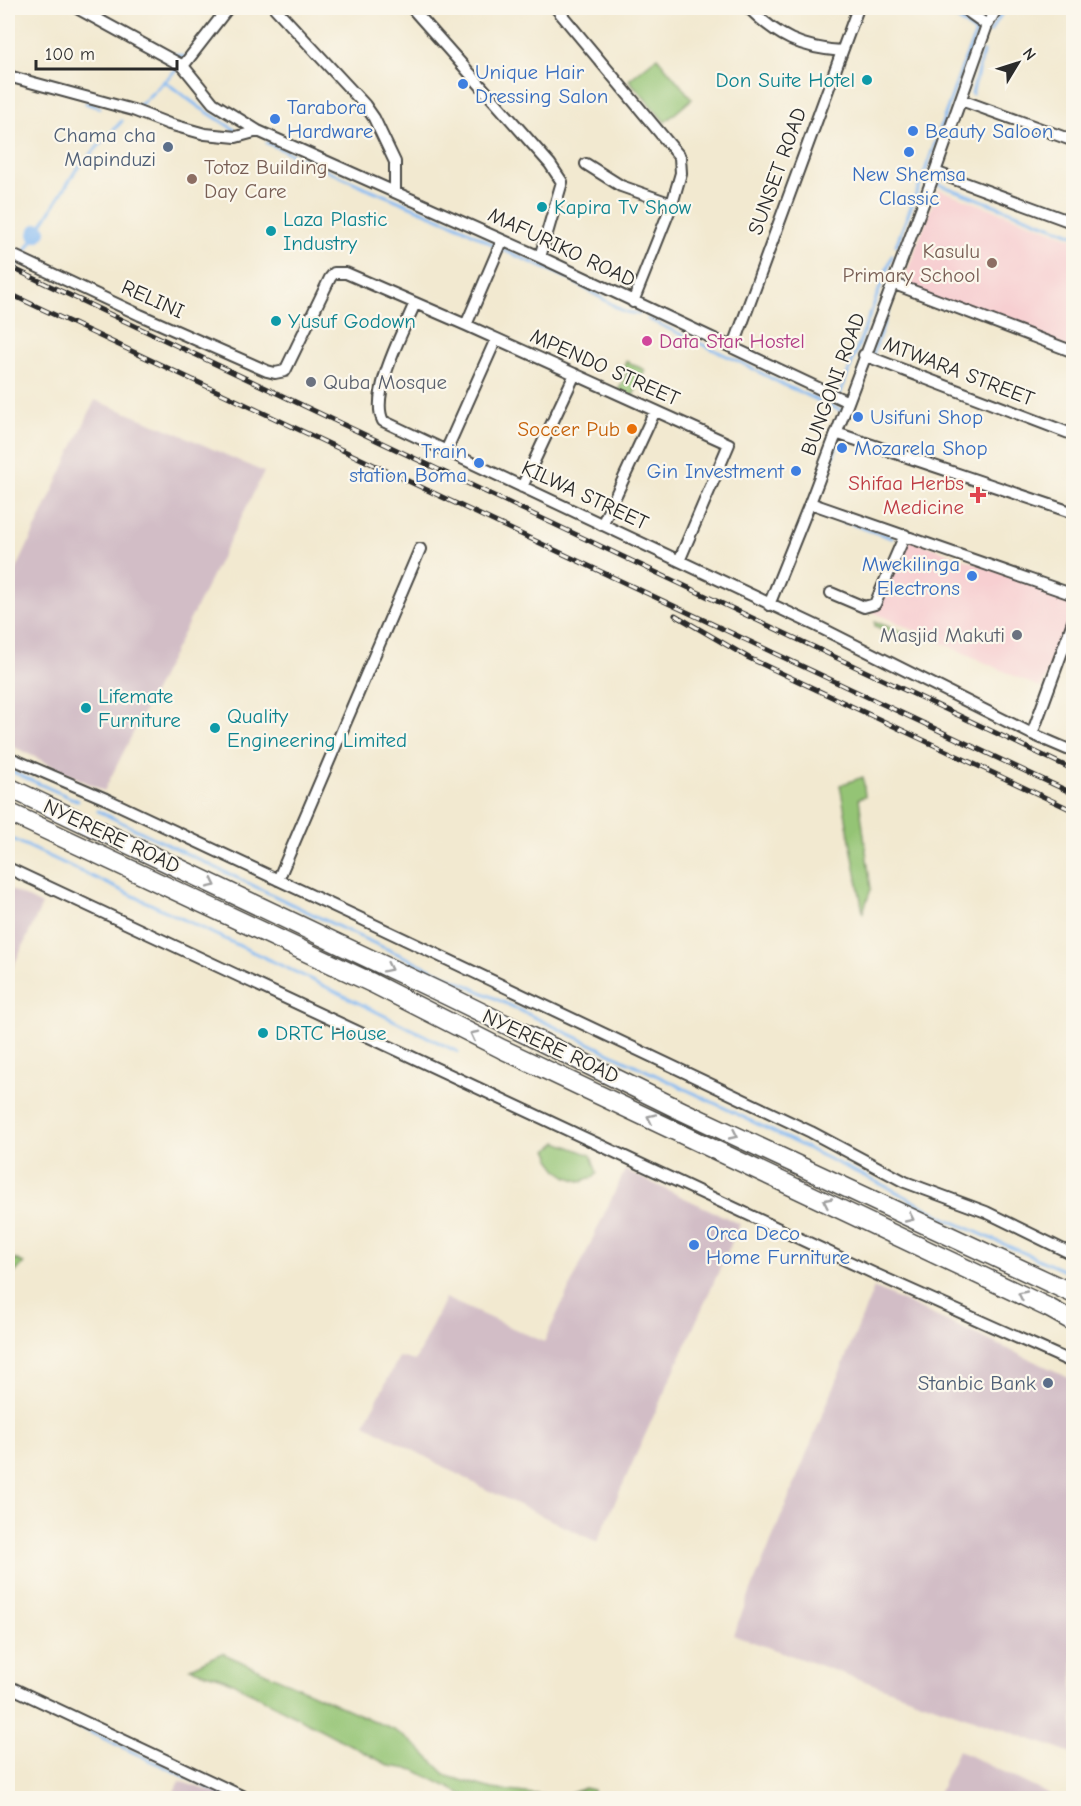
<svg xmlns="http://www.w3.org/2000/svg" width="1081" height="1806" viewBox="0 0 1081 1806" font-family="'Comic Neue',sans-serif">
<rect width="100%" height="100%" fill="#fbf7ec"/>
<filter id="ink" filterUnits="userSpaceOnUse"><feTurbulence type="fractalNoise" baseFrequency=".0167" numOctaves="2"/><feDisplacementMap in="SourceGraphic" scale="12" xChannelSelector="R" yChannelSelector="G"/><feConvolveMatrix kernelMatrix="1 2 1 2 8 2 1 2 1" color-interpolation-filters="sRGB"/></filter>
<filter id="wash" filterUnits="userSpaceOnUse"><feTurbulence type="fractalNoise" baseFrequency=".008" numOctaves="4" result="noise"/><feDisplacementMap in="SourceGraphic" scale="24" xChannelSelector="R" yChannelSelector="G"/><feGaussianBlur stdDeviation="1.35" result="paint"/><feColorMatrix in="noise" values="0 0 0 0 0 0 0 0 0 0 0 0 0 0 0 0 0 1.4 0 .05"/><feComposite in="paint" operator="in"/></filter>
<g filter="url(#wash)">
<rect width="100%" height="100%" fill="#f2e9d0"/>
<path fill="#f7cfd1" d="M938 189 1073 239V349L901 288Z
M909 539 1073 599V616L1041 688 871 611Z"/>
<path fill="#d2bdc6" d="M95 400 177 433 264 472 104 791 8 744V588Z
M8 888 42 905 8 978Z
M625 1170 740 1224 597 1542 483 1488 365 1424 399 1357 415 1361 445 1298 544 1342Z
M874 1288 1073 1379V1754L733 1635Z
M958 1750 1056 1798H936Z
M179 1781 232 1798H171Z"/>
<path fill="#94c474" stroke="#607850" stroke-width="1.5" d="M657 57 692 99 665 122 629 80Z
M626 361 645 370 631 400 617 393 628 371 623 368Z
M875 622 903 632 901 636 894 635 875 626Z
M863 777 865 796 859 798 871 889 863 912 840 785Z
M557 1142 591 1155 597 1173 594 1177 586 1179 582 1182 568 1177 559 1171 550 1159 551 1155 548 1150Z
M8 1256 24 1263 8 1280Z
M222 1653 396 1731 418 1747 447 1776 492 1789 550 1796H565L584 1788 593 1790V1798H469L415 1770 390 1766 225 1679 190 1668Z"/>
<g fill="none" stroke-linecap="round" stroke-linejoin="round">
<path stroke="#84baf3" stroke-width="3" d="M88 8 103 14 110 21
M974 10 981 13 983 8
M990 32 1005 8
M171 54 185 57
M164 81 199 107 235 130
M972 94 983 52
M86 103 100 108
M136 109 178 68
M267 143 362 186 461 227 499 248 568 278 623 311
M938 184 1074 235
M38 231 76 170 122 121
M896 245 924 174 966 56 976 33 943 8
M22 257 36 234
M9 279 18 262
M626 312 639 314
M648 319 742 363 784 385 842 411
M873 354 889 308
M840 394 892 256
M827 472 840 439
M826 514 847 523
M852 524 892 538
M8 770 78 801
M98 811 356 935 469 986 706 1099 893 1190 947 1219 1074 1275
M8 837 306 977 458 1052
M8 1694 232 1798"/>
<path stroke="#84baf3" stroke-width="16" d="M36 234 38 231"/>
</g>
</g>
<g filter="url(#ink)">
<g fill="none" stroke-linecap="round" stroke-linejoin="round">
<g stroke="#494844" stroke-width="14">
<path id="minor" d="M77 8 183 66 213 103 258 131 540 257 848 402
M275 8 365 105 374 118 395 162V191
M412 8 550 164 562 182 540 257
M556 8 680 157 681 173 672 204 633 302
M749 8C778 37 801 48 842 51
M963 8 987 25
M183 66 228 8
M8 76 133 110 169 124 205 134 236 137 258 131
M961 100 1074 141
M586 164 621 186 672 204
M935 172 1074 223
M8 253 140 315 267 371 275 373 285 371 330 278 334 273H346L466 325 729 444 679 561
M892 283 1074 352
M415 303C404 330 369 394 383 421L817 626 1032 734 1074 752
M466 325 502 241
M733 348 858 8
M864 355 1074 435
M836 433 1074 513
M446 451 496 339
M522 487 575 374
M810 503 1074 595
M602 525 655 411
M831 593 864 607 875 604 905 535
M769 605 810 503 935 172 987 25 997 8
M1032 734 1074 619
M8 757 106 799 366 921 811 1132 905 1182 986 1212 1074 1255
M8 868 873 1273 1074 1363
M278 880 420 549
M8 1686 246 1798"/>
</g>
<g stroke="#494844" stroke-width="21">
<path id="trunk" d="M8 787 446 995 682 1111 1074 1294
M8 812 372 983 502 1049 1049 1308 1074 1322"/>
</g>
<use href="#minor" stroke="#fff" stroke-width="10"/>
<use href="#trunk" stroke="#fff" stroke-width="18"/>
<g stroke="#2b2b2b" stroke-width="5">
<path id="rail" d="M8 266 1074 770
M8 293 1074 794
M675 615 749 658 1074 811"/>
</g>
<use href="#rail" stroke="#fbf7ec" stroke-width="3" stroke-dasharray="9" stroke-linecap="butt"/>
</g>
<defs><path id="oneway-chevron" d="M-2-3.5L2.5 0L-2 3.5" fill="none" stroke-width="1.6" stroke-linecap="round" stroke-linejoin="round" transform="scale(1.5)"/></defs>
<g stroke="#a0a0a0">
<use href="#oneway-chevron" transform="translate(212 884) rotate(26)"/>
<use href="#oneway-chevron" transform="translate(388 968) rotate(26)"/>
<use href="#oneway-chevron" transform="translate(474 1035) rotate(-153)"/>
<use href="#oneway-chevron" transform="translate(651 1118) rotate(-155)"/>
<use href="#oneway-chevron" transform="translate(734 1135) rotate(25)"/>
<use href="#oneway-chevron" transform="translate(827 1202) rotate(-155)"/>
<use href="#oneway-chevron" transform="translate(910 1218) rotate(25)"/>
<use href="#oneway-chevron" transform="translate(1022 1295) rotate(-155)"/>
</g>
</g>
<g fill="#0f9aa8" stroke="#fbf7ec" stroke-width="2">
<circle cx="867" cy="80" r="6"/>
<circle cx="542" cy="207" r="6"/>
<circle cx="271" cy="231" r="6"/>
<circle cx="276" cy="321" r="6"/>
<circle cx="86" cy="708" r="6"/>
<circle cx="215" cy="728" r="6"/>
<circle cx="263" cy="1033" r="6"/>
</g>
<g fill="#3f7fe0" stroke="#fbf7ec" stroke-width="2">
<circle cx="463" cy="84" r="6"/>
<circle cx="275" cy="119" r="6"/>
<circle cx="913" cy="131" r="6"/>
<circle cx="909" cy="152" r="6"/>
<circle cx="858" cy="417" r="6"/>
<circle cx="842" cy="448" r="6"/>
<circle cx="479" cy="463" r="6"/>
<circle cx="796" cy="471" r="6"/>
<circle cx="972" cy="576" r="6"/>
<circle cx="694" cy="1245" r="6"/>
</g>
<g fill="#5c6f8a" stroke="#fbf7ec" stroke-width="2">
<circle cx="168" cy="147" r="6"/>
<circle cx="1048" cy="1383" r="6"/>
</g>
<g fill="#8d6e63" stroke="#fbf7ec" stroke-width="2">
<circle cx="192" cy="179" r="6"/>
<circle cx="992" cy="263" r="6"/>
</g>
<circle fill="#d1479c" stroke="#fbf7ec" stroke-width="2" cx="647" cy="341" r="6"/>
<g fill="#6b7280" stroke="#fbf7ec" stroke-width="2">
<circle cx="311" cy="382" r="6"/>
<circle cx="1017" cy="635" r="6"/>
</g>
<circle fill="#e8710a" stroke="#fbf7ec" stroke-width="2" cx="632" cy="429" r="6"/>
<path fill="#e0444e" stroke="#fbf7ec" stroke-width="2" d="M975 486h6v6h6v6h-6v6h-6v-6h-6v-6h6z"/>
<g text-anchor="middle" stroke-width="4.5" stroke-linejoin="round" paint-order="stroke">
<g font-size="21" fill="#366cbe" stroke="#fbf7ec" text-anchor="start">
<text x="475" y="79">Unique Hair<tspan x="475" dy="24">Dressing Salon</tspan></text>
<text x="287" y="114">Tarabora<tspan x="287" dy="24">Hardware</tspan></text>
<text x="925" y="138">Beauty Saloon</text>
<text x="909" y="181" text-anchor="middle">New Shemsa<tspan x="909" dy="24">Classic</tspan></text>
<text x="870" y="424">Usifuni Shop</text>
<text x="854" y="455">Mozarela Shop</text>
<text x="467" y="458" text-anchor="end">Train<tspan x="467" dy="24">station Boma</tspan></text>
<text x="784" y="478" text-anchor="end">Gin Investment</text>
<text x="960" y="571" text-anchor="end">Mwekilinga<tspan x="960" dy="24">Electrons</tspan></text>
<text x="706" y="1240">Orca Deco<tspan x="706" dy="24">Home Furniture</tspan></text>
</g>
<g font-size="21" fill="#0d838f" stroke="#fbf7ec" text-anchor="start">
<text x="855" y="87" text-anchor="end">Don Suite Hotel</text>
<text x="554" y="214">Kapira Tv Show</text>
<text x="283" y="226">Laza Plastic<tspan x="283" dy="24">Industry</tspan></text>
<text x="288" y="328">Yusuf Godown</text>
<text x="98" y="703">Lifemate<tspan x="98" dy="24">Furniture</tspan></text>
<text x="227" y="723">Quality<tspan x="227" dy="24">Engineering Limited</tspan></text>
<text x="275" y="1040">DRTC House</text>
</g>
<g font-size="21" fill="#4e5e75" stroke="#fbf7ec" text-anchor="end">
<text x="156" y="142">Chama cha<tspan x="156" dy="24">Mapinduzi</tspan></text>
<text x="1036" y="1390">Stanbic Bank</text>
</g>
<g font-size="21" fill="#785e54" stroke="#fbf7ec" text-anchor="start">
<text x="204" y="174">Totoz Building<tspan x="204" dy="24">Day Care</tspan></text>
<text x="980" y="258" text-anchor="end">Kasulu<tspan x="980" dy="24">Primary School</tspan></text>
</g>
<g font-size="21" fill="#2b2b2b" stroke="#fbf7ec">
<text transform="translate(777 171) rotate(-70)" y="7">SUNSET ROAD</text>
<text transform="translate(562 247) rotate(25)" y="7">MAFURIKO ROAD</text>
<text transform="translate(153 299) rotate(24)" y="7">RELINI</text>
<text transform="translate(605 367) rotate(24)" y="7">MPENDO STREET</text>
<text transform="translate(959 371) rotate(21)" y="7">MTWARA STREET</text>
<text transform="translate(833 384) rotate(-70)" y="7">BUNGONI ROAD</text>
<text transform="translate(585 495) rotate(25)" y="7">KILWA STREET</text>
<text transform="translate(112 836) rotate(25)" y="7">NYERERE ROAD</text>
<text transform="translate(551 1046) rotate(25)" y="7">NYERERE ROAD</text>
</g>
<g font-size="21" fill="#b23c85" stroke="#fbf7ec" text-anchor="start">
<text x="659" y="348">Data Star Hostel</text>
</g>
<g font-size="21" fill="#5b616d" stroke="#fbf7ec" text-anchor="start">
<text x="323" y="389">Quba Mosque</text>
<text x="1005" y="642" text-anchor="end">Masjid Makuti</text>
</g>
<g font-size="21" fill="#c56008" stroke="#fbf7ec" text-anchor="end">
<text x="620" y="436">Soccer Pub</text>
</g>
<g font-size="21" fill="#be3a42" stroke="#fbf7ec" text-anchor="end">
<text x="964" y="490">Shifaa Herbs<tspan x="964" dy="24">Medicine</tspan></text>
</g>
</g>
<rect width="1081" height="1806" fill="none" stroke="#fbf7ec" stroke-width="30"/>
<g transform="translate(1018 63) rotate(52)" stroke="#fbf7ec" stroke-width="4.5" paint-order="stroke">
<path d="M0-4.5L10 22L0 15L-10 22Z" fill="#2b2b2b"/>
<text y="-9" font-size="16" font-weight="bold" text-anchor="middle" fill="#2b2b2b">N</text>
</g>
<path d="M36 60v9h141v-9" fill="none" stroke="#2b2b2b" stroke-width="3"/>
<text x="45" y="60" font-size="18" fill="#2b2b2b" stroke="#fbf7ec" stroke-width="4.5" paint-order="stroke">100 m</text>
</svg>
